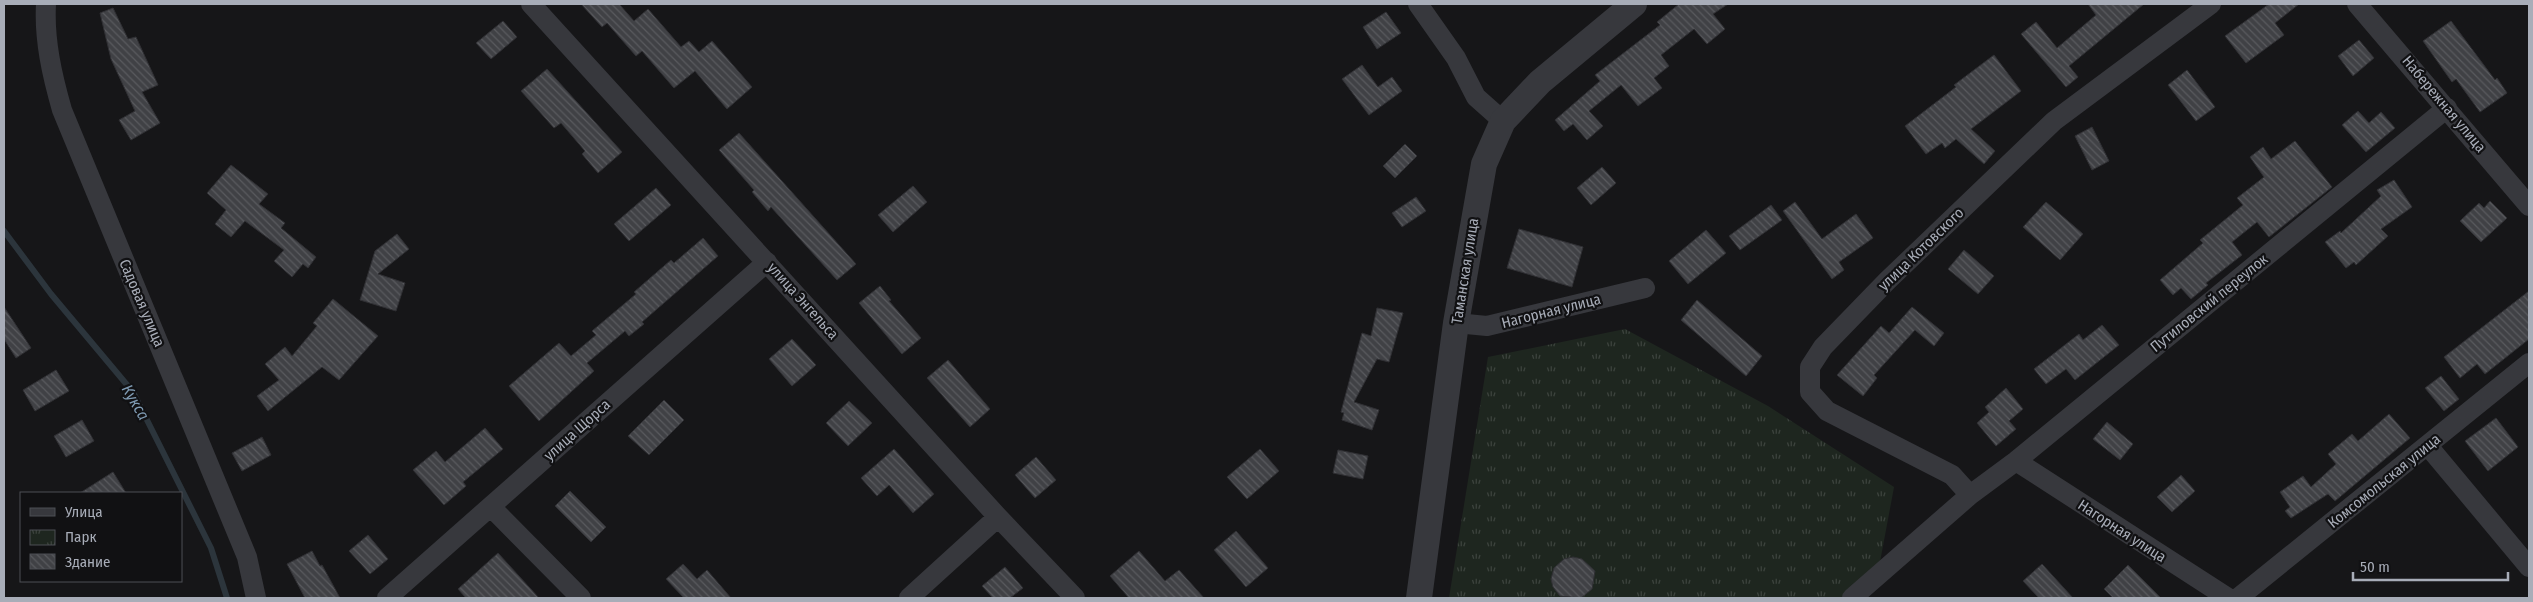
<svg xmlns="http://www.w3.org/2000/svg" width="2533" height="602" viewBox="0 0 2533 602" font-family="'Fira Sans Condensed',sans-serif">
<defs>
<pattern id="park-tufts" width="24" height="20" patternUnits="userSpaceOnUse" patternTransform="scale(1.25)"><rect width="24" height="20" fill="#1e261f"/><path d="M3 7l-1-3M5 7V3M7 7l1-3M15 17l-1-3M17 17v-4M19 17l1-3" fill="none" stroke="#3c433d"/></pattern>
<pattern id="building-back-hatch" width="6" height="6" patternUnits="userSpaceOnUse" patternTransform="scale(1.25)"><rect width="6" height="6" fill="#404145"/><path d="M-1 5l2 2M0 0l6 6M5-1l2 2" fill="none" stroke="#595a5e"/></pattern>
</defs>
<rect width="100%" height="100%" fill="#161618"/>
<path fill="url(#park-tufts)" d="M1625 329 1768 406 1894 487 1879 567 1841 598H1449L1488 357Z"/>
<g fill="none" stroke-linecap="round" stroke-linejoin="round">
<path stroke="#2c353c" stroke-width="6" d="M4 231 51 294 133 392 211 548 227 598"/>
</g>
<path fill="url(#building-back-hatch)" stroke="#303034" d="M581 4H619L634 21 648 9 681 47 689 41 699 52 712 41 752 87 727 109 695 71 674 88 642 51 636 56 607 23 602 27Z
M1679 4H1728L1713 14 1725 29 1707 44 1694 29 1661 55 1669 66 1654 78 1662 88 1638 106 1621 85 1589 111 1603 126 1587 140 1573 124 1564 131 1555 120 1600 81 1595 75 1660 25 1657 22Z
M2088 4H2144L2069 66 2078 77 2066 87 2021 34 2036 22 2057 48 2096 15Z
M2269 4H2299L2275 23 2284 35 2246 63 2225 36Z
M113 8 128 39 136 37 158 85 142 92 160 123 131 140 119 120 135 111 111 59 100 13Z
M1386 12 1401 33 1377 49 1363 27Z
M503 21 517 37 491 59 476 43Z
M2451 21 2495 80 2497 78 2507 93 2480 112 2456 79 2452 82 2423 41Z
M2359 40 2374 58 2353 76 2338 56Z
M1994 55 2021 91 1971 129 1995 151 1984 164 1956 139 1945 148 1942 143 1926 154 1905 126 1956 87 1954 85Z
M1362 65 1378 87 1392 77 1402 91 1369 115 1342 79Z
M547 69 622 152 598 173 582 154 585 151 561 123 554 128 521 91Z
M2187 70 2215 107 2196 121 2168 85Z
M2358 111 2369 123 2381 112 2395 128 2366 152 2342 125Z
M2092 127 2109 161 2092 170 2075 136Z
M739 133 856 264 837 280 771 207 768 211 752 192 754 190 719 150Z
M2295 141 2332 187 2269 237 2257 222 2232 242 2242 255 2206 283 2208 285 2191 299 2181 288 2173 295 2160 280 2203 243 2200 240 2243 205 2237 198 2264 177 2250 157 2263 147 2271 159Z
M1405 144 1417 156 1395 178 1383 166Z
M231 165 268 194 259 204 285 223 281 228 316 257 308 268 303 264 292 277 274 261 284 250 245 221 231 237 215 224 226 210 207 193Z
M1602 167 1616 183 1591 205 1577 188Z
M2394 180 2412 207 2381 229 2388 236 2356 265 2354 262 2346 268 2325 242 2340 231 2341 233 2381 196 2377 190Z
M913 186 927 202 893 232 878 215Z
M656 188 671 205 629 241 614 224Z
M1416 197 1426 211 1402 227 1392 213Z
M2490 201 2507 218 2481 242 2460 221 2479 203 2484 208Z
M1795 202 1822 239 1856 214 1873 238 1839 262 1844 270 1832 279 1783 211Z
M2046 202 2083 234 2060 260 2023 227Z
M1771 205 1782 220 1740 250 1729 236Z
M1519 229 1583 247 1572 287 1507 268Z
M1706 230 1726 253 1688 284 1669 261Z
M397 234 409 249 378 274 405 283 396 311 360 300 375 251Z
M703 238 718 256 642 322 644 324 629 336 625 331 587 363 594 371 539 421 509 386 559 343 571 356 596 335 592 331 636 294 634 292 671 260 674 263Z
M1964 250 1994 276 1978 294 1948 269Z
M880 286 891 300 889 301 921 338 902 354 859 303Z
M2529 291V339L2485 374 2477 364 2460 378 2444 357Z
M333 299 378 336 339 380 322 367 268 411 257 396 279 380 265 364 285 347 292 356 317 326 313 323Z
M1697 300 1762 356 1746 376 1681 320Z
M4 307 31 348 16 358 4 339Z
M1912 307 1944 333 1934 346 1915 330 1874 375 1877 378 1863 396 1837 375 1881 326 1889 333Z
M1377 308 1403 313 1389 362 1377 359 1354 402 1379 410 1372 430 1342 420 1344 413 1341 412 1362 333 1371 336Z
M2102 325 2119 345 2075 380 2066 369 2046 384 2034 369 2079 334 2083 340Z
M792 339 816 365 792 386 769 359Z
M948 360 990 409 970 427 927 378Z
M56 370 69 391 35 411 23 390Z
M2441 376 2459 399 2444 411 2425 388Z
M2006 388 2023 409 2009 421 2016 429 1996 446 1977 423 1989 412 1985 407Z
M664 400 684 420 649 455 628 436Z
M849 401 872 423 848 446 826 423Z
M2389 414 2410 438 2335 501 2328 494 2291 518 2285 511 2290 507 2280 492 2303 476 2311 487 2336 464 2328 454 2352 434 2358 441Z
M2496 418 2518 447 2488 471 2465 441Z
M82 420 94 441 66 457 54 436Z
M2107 422 2133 444 2120 460 2093 439Z
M485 428 503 449 463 482 466 486 444 505 413 470 436 451 445 462Z
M262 437 271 455 242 471 232 453Z
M894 449 934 494 913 513 889 485 877 496 861 478Z
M1260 449 1279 471 1247 499 1227 477Z
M1338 450 1368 456 1363 479 1333 473Z
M1036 457 1056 480 1035 498 1015 475Z
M113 472 126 493H80Z
M2181 475 2195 491 2172 512 2157 497Z
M570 491 606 527 591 542 555 506Z
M1236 531 1268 568 1246 587 1214 550Z
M368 535 388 559 370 574 349 551Z
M312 551 320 566 322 565 340 598H305L287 564Z
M1139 551 1165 581 1179 570 1204 598H1129L1110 576Z
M498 553 539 598H466L458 589Z
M1573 557 1582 559 1595 571 1592 589 1581 598 1560 596 1553 587 1551 579 1554 568 1564 559Z
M683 564 697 579 707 570 731 598H684L666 579Z
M2042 564 2073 598H2039L2023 581Z
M2128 565 2161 598H2113L2104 589Z
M1005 567 1023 588 1010 598H993L982 586Z"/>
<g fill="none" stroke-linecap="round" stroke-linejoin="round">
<path stroke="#37383d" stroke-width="20" d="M46 4C44 40 52 75 62 110L247 557 256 598
M531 4 998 517 1075 598
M1418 4 1456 58 1476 97 1503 121
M2357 4 2529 206
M1456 323 1487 326 1645 288
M2428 446 2529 567
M2016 461 2228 598
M1970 495 1952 475 1827 411 1810 392V367L1823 347 1887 281 2054 121 2211 4
M491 507 581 598
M387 598 767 262
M909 598 998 517
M1852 598 1970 495 2016 461 2447 108
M2238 598 2529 363"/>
<path stroke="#37383d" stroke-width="26" d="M1419 598 1456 323 1484 164 1503 121 1540 82 1634 4"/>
</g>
<g text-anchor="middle" stroke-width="4.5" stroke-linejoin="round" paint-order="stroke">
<g font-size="15" fill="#a8adb8" stroke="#111113">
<text transform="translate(2444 104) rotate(50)" y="5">Набережная улица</text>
<text transform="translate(1921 249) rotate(-44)" y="5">улица Котовского</text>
<text transform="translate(1465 271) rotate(-81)" y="5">Таманская улица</text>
<text transform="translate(803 301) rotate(48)" y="5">улица Энгельса</text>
<text transform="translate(142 303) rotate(67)" y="5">Садовая улица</text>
<text transform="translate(2209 303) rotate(-39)" y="5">Путиловский переулок</text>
<text transform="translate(1551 311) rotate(-14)" y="5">Нагорная улица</text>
<text transform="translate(577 430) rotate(-42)" y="5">улица Щорса</text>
<text transform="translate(2384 481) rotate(-39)" y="5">Комсомольская улица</text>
<text transform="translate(2122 531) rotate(33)" y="5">Нагорная улица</text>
</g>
<g font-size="16" font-style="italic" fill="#7f9bb3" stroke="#111113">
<text transform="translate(136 402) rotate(60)" y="6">Кукса</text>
</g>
</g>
<rect width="2533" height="602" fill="none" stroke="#a8adb8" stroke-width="10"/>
<rect x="20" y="492" width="162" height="90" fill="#111113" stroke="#4d4f55"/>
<rect x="30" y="508" width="25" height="8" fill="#37383d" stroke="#4d4f55"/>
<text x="65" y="517" font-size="15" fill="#a8adb8">Улица</text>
<rect x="30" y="530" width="25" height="15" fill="url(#park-tufts)" stroke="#4d4f55"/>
<text x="65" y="542" font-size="15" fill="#a8adb8">Парк</text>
<rect x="30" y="554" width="25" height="15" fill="url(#building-back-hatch)" stroke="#4d4f55"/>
<text x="65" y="567" font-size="15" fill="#a8adb8">Здание</text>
<path d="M2353 572v8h155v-8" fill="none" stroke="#a8adb8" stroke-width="2.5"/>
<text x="2360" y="572" font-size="15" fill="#a8adb8" stroke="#111113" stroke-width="4" paint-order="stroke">50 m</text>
</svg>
